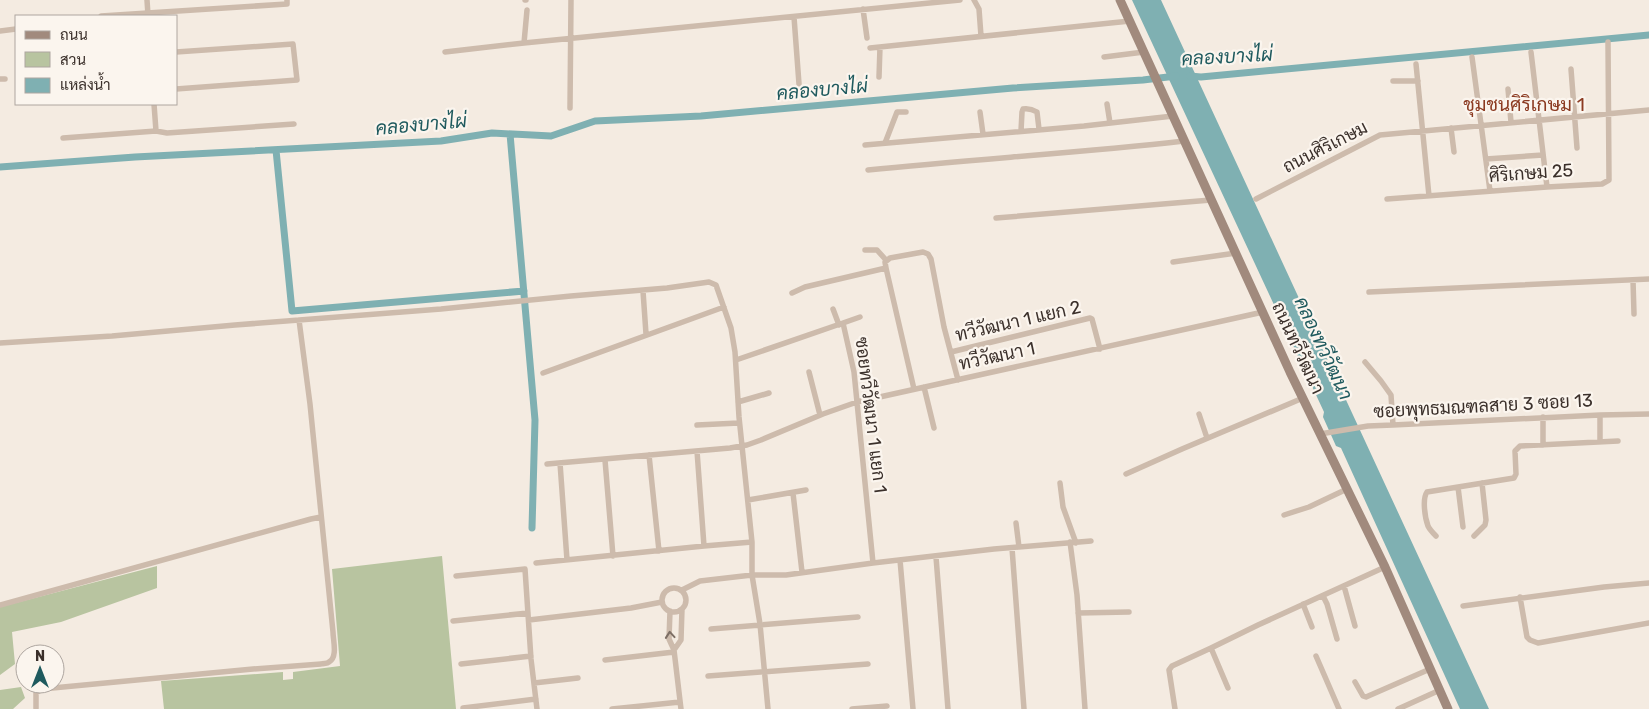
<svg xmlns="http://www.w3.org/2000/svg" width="1649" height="709" viewBox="0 0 1649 709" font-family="Rubik,Sarabun,sans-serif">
<rect width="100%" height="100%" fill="#f4ebe1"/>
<path fill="#b8c4a0" d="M442 556 456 709H164L161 681 283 672V680L293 679V672L340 666 332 569Z
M157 566V588L61 622 12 632 15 664 0 675V607Z
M21 687 25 698 13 709H0V690Z"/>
<path fill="#7fb0b2" d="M1132 0H1161L1489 709H1460L1341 448 1336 446 1323 417 1324 412Z"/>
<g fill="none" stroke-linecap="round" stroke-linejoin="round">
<path stroke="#7fb0b2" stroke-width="7" d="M1190 76 1201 77 1649 35
M510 134 535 420 532 528
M276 150 292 311 524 291
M0 167 135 157 441 141 492 133 551 136 595 121 701 116 1013 88 1143 80 1176 76"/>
<path stroke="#cdbbac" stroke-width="5.5" d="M147 0 148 15
M525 0H526
M974 0 979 9 981 36
M863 9 867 38
M527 10 524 43 960 0
M101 16 287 4V0
M794 17 799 84
M0 31 16 29
M870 48 1130 21
M176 52 293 44 297 80 176 89
M445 52 524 43
M1531 52 1547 187
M1104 57 1144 52
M1472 57 1490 191
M1416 64 1429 196
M1571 69 1577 148
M879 77 880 47
M0 79H5
M1393 81H1418
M1508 89 1511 122
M154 104 156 131 167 133 294 124
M1107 104 1110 123
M570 108 571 0
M980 112 983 134
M1451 128 1454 152
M1021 131 1022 112 1023 109C1029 108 1032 109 1037 112L1039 129
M63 138 156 131
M885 143 897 112H906
M865 145 1084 126 1173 116
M1486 159 1543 155
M868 170C974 159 1079 153 1184 141
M1256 199 1380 135 1649 110
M1387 199 1547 187 1602 184 1609 180 1608 42
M996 218 1211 200
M865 250H877L886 260
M1173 262 1236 253
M886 268 914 389
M1633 280 1634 314
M643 291 646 334
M1369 292 1649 279
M792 293 805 287 886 268 885 262 890 258 923 252 928 254 931 259 944 327 958 380
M833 309 839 325
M843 323 860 317
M0 343 112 336 235 325 441 309 571 296 667 288 709 282 716 285 731 328 735 352 739 417 752 542V575L760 624 768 709
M951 352 1090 318 1092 319 1100 349
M736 360 843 323 854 372 873 563 994 549 1091 541
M1365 362 1381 381 1391 395 1393 425
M809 372 820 415
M543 373 724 307
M924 387 934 428
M738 402 769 393
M1199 414 1207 438
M1600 415V442
M1543 417V445
M697 425 739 423
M1320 434 1368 426 1393 425 1600 415 1649 414
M649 455 659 551
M605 460 613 556
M560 463 567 560
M547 464 730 448 747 445 761 440 823 414 857 402 1263 312
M1126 474 1182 449 1303 398
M1060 483 1063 507 1076 543
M1458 487 1463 527
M793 493 802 572
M748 500 806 490
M1284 515 1309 507 1347 489
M1016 523 1019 547
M1436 536C1433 533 1430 530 1428 526 1425 518 1422 499 1427 492L1514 478 1516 474 1515 451 1520 446 1618 441
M1474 536 1485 525 1486 520 1482 483
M1070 542 1077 595 1085 709
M704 546 752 542
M1012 548 1024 709
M936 557 948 709
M900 560 913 709
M536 563 704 546 697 451
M456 576 525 569 531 659 537 709
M1344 586 1355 626
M662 600a12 12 0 1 1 24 0a12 12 0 1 1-24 0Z
M682 590 700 581 752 575H786L873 563
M1323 596 1327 604 1337 639
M1520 597 1527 637 1530 640 1538 643 1649 623
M1303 604 1312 627
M0 605 311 519 321 517
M1463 606 1604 587 1649 583
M670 611 669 639 674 650 681 640 682 609
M1078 613 1129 612
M529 620 631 608 662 602
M453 621 528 613
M711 629 858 617
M1211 648 1258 625 1385 567
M674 650 681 709
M1316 656 1339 709
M605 660 674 652
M461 664 531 656
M708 676 868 664
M1355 682 1363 696 1366 697 1430 669
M534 683 578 678
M36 708V693L42 689 253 669 321 664C324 663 327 664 329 662 338 657 333 640 333 632L310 404 299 320
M463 708 536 699
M612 709 680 702
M852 709 887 706
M1175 709 1169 670 1172 666 1211 648 1228 688
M1398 709 1440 690"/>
<path stroke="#a18a7d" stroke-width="9" d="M1120 0 1290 372 1385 567 1448 709"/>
</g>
<defs><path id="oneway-chevron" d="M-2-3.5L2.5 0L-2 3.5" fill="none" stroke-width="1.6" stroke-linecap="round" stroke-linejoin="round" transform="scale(1.25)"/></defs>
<use stroke="#7d6f65" href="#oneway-chevron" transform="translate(670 635) rotate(-95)"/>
<g text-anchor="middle" stroke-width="4.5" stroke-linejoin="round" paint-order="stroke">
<g font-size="18" fill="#3b302b" stroke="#fbf5ee">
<text transform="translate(1325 147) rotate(-27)" y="6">ถนนศิริเกษม</text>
<text transform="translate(1531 173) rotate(-4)" y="6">ศิริเกษม 25</text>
<text transform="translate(1018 321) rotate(-13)" y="6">ทวีวัฒนา 1 แยก 2</text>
<text transform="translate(1298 348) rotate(65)" y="6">ถนนทวีวัฒนา</text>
<text transform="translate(997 356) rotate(-12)" y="6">ทวีวัฒนา 1</text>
<text transform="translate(1483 406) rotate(-3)" y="6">ซอยพุทธมณฑลสาย 3 ซอย 13</text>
<text transform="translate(871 415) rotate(83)" y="6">ซอยทวีวัฒนา 1 แยก 1</text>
</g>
<g font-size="19" font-style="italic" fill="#1f5a5e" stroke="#fbf5ee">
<text transform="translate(1227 56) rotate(-3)" y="7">คลองบางไผ่</text>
<text transform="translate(822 89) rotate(-5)" y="7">คลองบางไผ่</text>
<text transform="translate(421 124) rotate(-5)" y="7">คลองบางไผ่</text>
<text transform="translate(1324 348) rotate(65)" y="7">คลองทวีวัฒนา</text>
</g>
<g font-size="19" fill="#8c3b22" stroke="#fbf5ee">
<text x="1524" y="111">ชุมชนศิริเกษม 1</text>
</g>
</g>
<rect x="15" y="15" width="162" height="90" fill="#fbf5ee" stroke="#aea6a0"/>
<rect x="25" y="31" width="25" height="8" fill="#a18a7d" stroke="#aea6a0"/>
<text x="60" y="40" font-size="15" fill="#3b302b">ถนน</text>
<rect x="25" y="52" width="25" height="15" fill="#b8c4a0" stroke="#aea6a0"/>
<text x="60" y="65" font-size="15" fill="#3b302b">สวน</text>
<rect x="25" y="78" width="25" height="15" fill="#7fb0b2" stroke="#aea6a0"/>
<text x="60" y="90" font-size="15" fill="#3b302b">แหล่งน้ำ</text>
<g transform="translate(40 669)"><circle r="24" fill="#fbf5ee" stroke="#aea6a0"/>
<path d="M0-4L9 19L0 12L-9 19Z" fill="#1f5a5e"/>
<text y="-8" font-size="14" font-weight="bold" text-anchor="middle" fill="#3b302b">N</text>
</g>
</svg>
